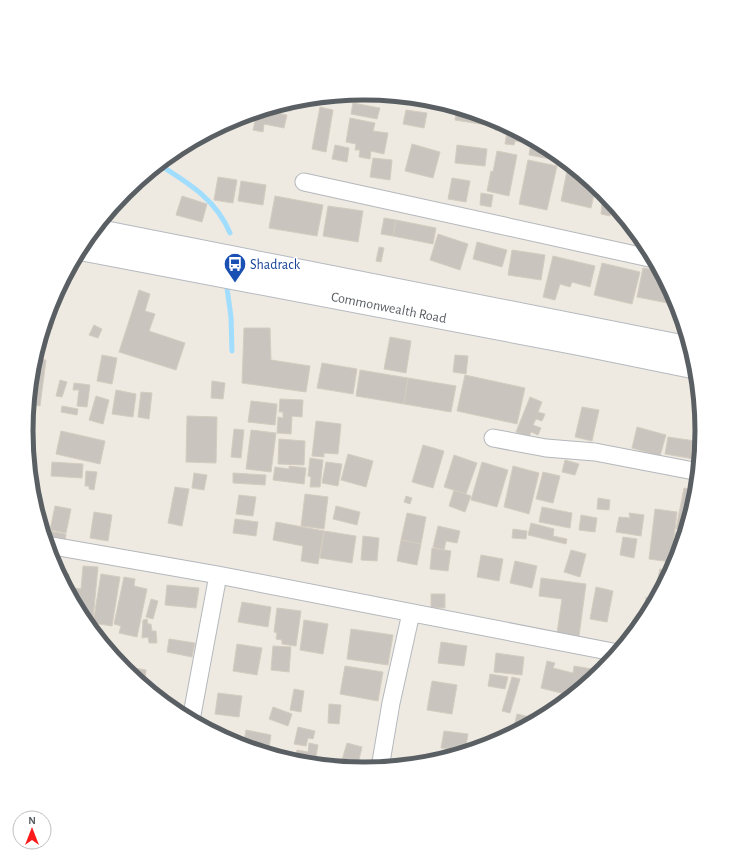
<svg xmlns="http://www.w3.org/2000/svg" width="729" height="862" viewBox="0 0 729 862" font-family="'Alegreya Sans',sans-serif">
<rect width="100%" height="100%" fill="#eeeae1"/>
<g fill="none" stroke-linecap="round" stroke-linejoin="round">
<path stroke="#a0ddff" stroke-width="5" d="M158 164C188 183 216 199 230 233
M227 288 231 317 232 351"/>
</g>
<path fill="#c9c5be" stroke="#d4ccbf" d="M361 93 402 96V98L361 94Z
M419 98 431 99 449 105 448 110 418 105Z
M293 101 291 111 275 109V106Z
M353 103 380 108 377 119 351 114Z
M320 107 333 110 326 152 312 149Z
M457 108 494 118 493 126 455 120Z
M263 110 287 115 284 128 264 124 263 132 253 130 257 112Z
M406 110 427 113 424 128 403 124Z
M350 118 375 123 373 131 388 133 384 154 371 151 370 159 359 157 360 150H355L356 144 346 142Z
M497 120 530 137 528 143 515 141 514 145 505 144 507 132 495 130Z
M532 138 553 150 566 162 529 155Z
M412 144 440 152 433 178 405 171Z
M335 145 349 148 347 162 332 159Z
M457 145 487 149 485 166 455 163Z
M497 151 517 155 509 196 487 191 491 171 493 172Z
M373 158 392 160 390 180 370 177Z
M528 160 557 166 547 210 519 204Z
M567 171 584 175 596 185 591 208 561 201Z
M218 177 237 180 233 203 214 200Z
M452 178 470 181 466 202 448 199Z
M241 181 266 185 263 205 238 201Z
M603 191 612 202 610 216 601 214Z
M481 193 493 195 491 207 480 205Z
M182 196 207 204 202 222 176 215Z
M275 196 323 205 317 236 269 228Z
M328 206 363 211 358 242 323 236Z
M384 218 396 220 393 236 381 234Z
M396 220 436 228 433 244 393 236Z
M438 234 468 244 460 270 430 260Z
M477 242 507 250 502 267 473 259Z
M379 247 384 248 381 262 376 261Z
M512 250 545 255 541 280 508 275Z
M553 256 595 266 590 287 572 282 570 287 560 284 555 300 543 297Z
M602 263 640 272 632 304 594 295Z
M643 268 661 271 678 305 637 297Z
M139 290 150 294 145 311 155 314 149 331 185 343 176 370 119 352Z
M52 301 58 302 54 320 47 319Z
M46 320 54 322 52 329 44 327Z
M94 325 102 329 98 338 89 335Z
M244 328H270L271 360 310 366 306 392 242 383Z
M390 337 411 341 406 373 384 369Z
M102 355 117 358 112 384 97 381Z
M455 355 468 356 466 374 453 372Z
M34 359 46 360 40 406 29 404Z
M322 363 357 369 353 394 317 388Z
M360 370 408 378 404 404 356 396Z
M465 375 525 388 517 424 457 411Z
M408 378 456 386 451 412 404 404Z
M60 380 67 382 62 397 56 396Z
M212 381 225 383 223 399 211 398Z
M74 383 90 385 87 407 77 406 79 390H73Z
M116 390 136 394 133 417 112 414Z
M141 392 152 393 149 419 138 417Z
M96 396 109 400 103 424 89 420Z
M530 397 542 402 538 412 545 414 542 421 536 419 533 425 541 428 538 435 531 432 529 437 516 432Z
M280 399 303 400 302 417 292 416 291 434 277 433 278 417 283 418V412H279Z
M251 401 277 404 275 425 248 422Z
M62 406 78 409 77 415 61 412Z
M582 407 599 410 592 441 575 437Z
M187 416 217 417 216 463 186 462Z
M316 421 341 424 338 454 324 453V457L312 456Z
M637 427 666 435 660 456 632 448Z
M234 429 244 430 241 458 231 457Z
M251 430 276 433 271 472 246 469Z
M61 431 105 441 100 464 56 454Z
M668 437 702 442 700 460 665 454Z
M279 439 305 441 304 465 278 464Z
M423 445 444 451 433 488 412 482Z
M348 454 373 461 366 487 341 480Z
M454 455 477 463 466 494 444 487Z
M310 458 323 460 320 487H310L311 477 308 476Z
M565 460 579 464 575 475 562 472Z
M52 462 83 464 82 478 51 476Z
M326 462 342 464 338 486 322 483Z
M482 462 508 470 497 507 471 500Z
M289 466 306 468 304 484 273 480 275 467 289 469Z
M513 466 539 473 529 514 504 507Z
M86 471 97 472 94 490 89 489V486H85Z
M543 472 560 476 553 503 536 499Z
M194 473 207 475 204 490 192 488Z
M233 473 266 475 265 485 233 483Z
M175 487 189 489 182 526 168 523Z
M684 488 697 491 686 531 676 529Z
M454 490 471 496 465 512 449 506Z
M305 494 328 497 324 529 301 526Z
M239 495 256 497 253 516 236 514Z
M406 496 412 498 410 504 404 502Z
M598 498 610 500 609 510 597 509Z
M55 506 71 509 66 533 50 530Z
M336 506 360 512 357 525 333 519Z
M542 507 572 513 570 528 539 522Z
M655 509 677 512 671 562 649 559Z
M94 512 112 515 108 541 90 538Z
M407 513 426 517 421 544 401 540Z
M629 513 644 515 641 536 616 532 619 517 630 518Z
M581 515 597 518 595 532 579 530Z
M235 519 258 522 256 536 233 533Z
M276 522 324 531 318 564 301 561 303 546 273 540Z
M531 523 554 529 553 536 567 539 566 544 528 535Z
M438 526 460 531 457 543 446 541 444 550 433 547Z
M513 529 527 531 526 539 512 538Z
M49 531 66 534 65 542 47 539Z
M324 531 356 536 352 563 320 558Z
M676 532 685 533 681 549 674 548Z
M363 536 379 538 377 561 361 560Z
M623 537 637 539 634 558 620 555Z
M401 540 421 544 417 565 397 561Z
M432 548 451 551 448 571 430 569Z
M571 550 586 554 580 577 564 572Z
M481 555 503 559 499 581 477 577Z
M515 561 537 566 532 588 510 583Z
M83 566 98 567 92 630 80 614 81 605 75 604 69 593 71 588 81 589Z
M660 569 672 571 665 583 657 582Z
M58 573 69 574 68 587 66 586Z
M101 574 120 577 112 626 93 623Z
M124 577 135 579 134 586 147 589 137 637 119 633 121 626 114 624Z
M541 578 586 584 579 636 557 633 562 599 539 596Z
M167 585 199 588 196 608 165 605Z
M596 587 613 591 607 622 590 619Z
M431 594H445V608H431Z
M646 597 657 598 648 615H645Z
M151 599 158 601 153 619 146 617Z
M242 602 271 607 268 627 238 622Z
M277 608 301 611 296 646 282 644V640L276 639 277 633 274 632Z
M147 619 148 624H151L152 631H156L157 643H149L148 637 142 638 143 620Z
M304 620 328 624 323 654 300 650Z
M351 629 393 635 388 665 347 659Z
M169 639 195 643 192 657 167 652Z
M441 642 467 646 464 666 438 663Z
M237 644 262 648 257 675 233 671Z
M273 646 291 647 289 672 271 670Z
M496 653 524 657 522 675 494 672Z
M547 661 555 663 553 668 573 673 574 666 592 669 589 683 573 696 541 688Z
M122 666 146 670 144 686 125 670Z
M345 666 383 672 378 701 340 694Z
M490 674 508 677 505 689 488 686Z
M512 677 520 679 510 713 502 711Z
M432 681 457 685 452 714 427 710Z
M294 689 304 691 301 712 290 710Z
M218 693 242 696 239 717 215 714Z
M329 704 341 705 339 724 328 723Z
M273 707 292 714 288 726 269 719Z
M517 714 530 717 528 725 516 732 513 731Z
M298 727 315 731 313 739 308 738 306 746 294 744Z
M246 730 271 735 268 754 243 746Z
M444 731 468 734 465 751 441 748Z
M309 743 318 745 315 762 295 758 297 750 308 752Z
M347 743 362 747 357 769 340 767Z"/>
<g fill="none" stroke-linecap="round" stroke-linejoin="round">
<g stroke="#b4b8bd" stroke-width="19">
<path id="street" d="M304 182 654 259
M493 438 546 448 595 452 699 472
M47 545 218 575 618 653
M191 720 218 575
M380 768 391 703 411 613"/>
</g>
<g stroke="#b5bac0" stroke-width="24">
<path id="secondary" d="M94 230 691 348
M80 249 579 344 697 368"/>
</g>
<use href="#street" stroke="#fff" stroke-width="17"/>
<use href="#secondary" stroke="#fff" stroke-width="22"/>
</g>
<defs>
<g id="bus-pin" transform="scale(1.15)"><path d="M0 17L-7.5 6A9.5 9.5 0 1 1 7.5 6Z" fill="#1a4fb4" stroke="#fff"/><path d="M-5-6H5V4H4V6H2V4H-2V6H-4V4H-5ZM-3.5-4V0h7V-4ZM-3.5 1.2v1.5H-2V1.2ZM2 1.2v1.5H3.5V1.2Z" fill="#fff"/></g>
</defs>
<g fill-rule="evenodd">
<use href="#bus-pin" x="235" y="264"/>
</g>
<g text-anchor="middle" stroke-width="3" stroke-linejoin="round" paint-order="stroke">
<g font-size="14" fill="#164399" stroke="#fff" text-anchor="start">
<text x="250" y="269">Shadrack</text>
</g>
<g font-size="14" fill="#5a5f64" stroke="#fff">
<text transform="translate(389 307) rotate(11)" y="5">Commonwealth Road</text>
</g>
</g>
<path d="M0 0H729V862H0ZM33 431a331 331 0 1 1 662 0a331 331 0 1 1-662 0Z" fill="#fff" fill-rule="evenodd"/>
<path fill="none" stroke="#5a5f64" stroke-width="5" d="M33 431a331 331 0 1 1 662 0a331 331 0 1 1-662 0Z"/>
<g transform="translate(32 830)"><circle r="19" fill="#ffffff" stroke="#bdbfc1"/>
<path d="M0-3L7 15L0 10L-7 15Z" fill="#fb1b1a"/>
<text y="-6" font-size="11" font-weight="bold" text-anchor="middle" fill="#5a5f64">N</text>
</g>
</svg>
